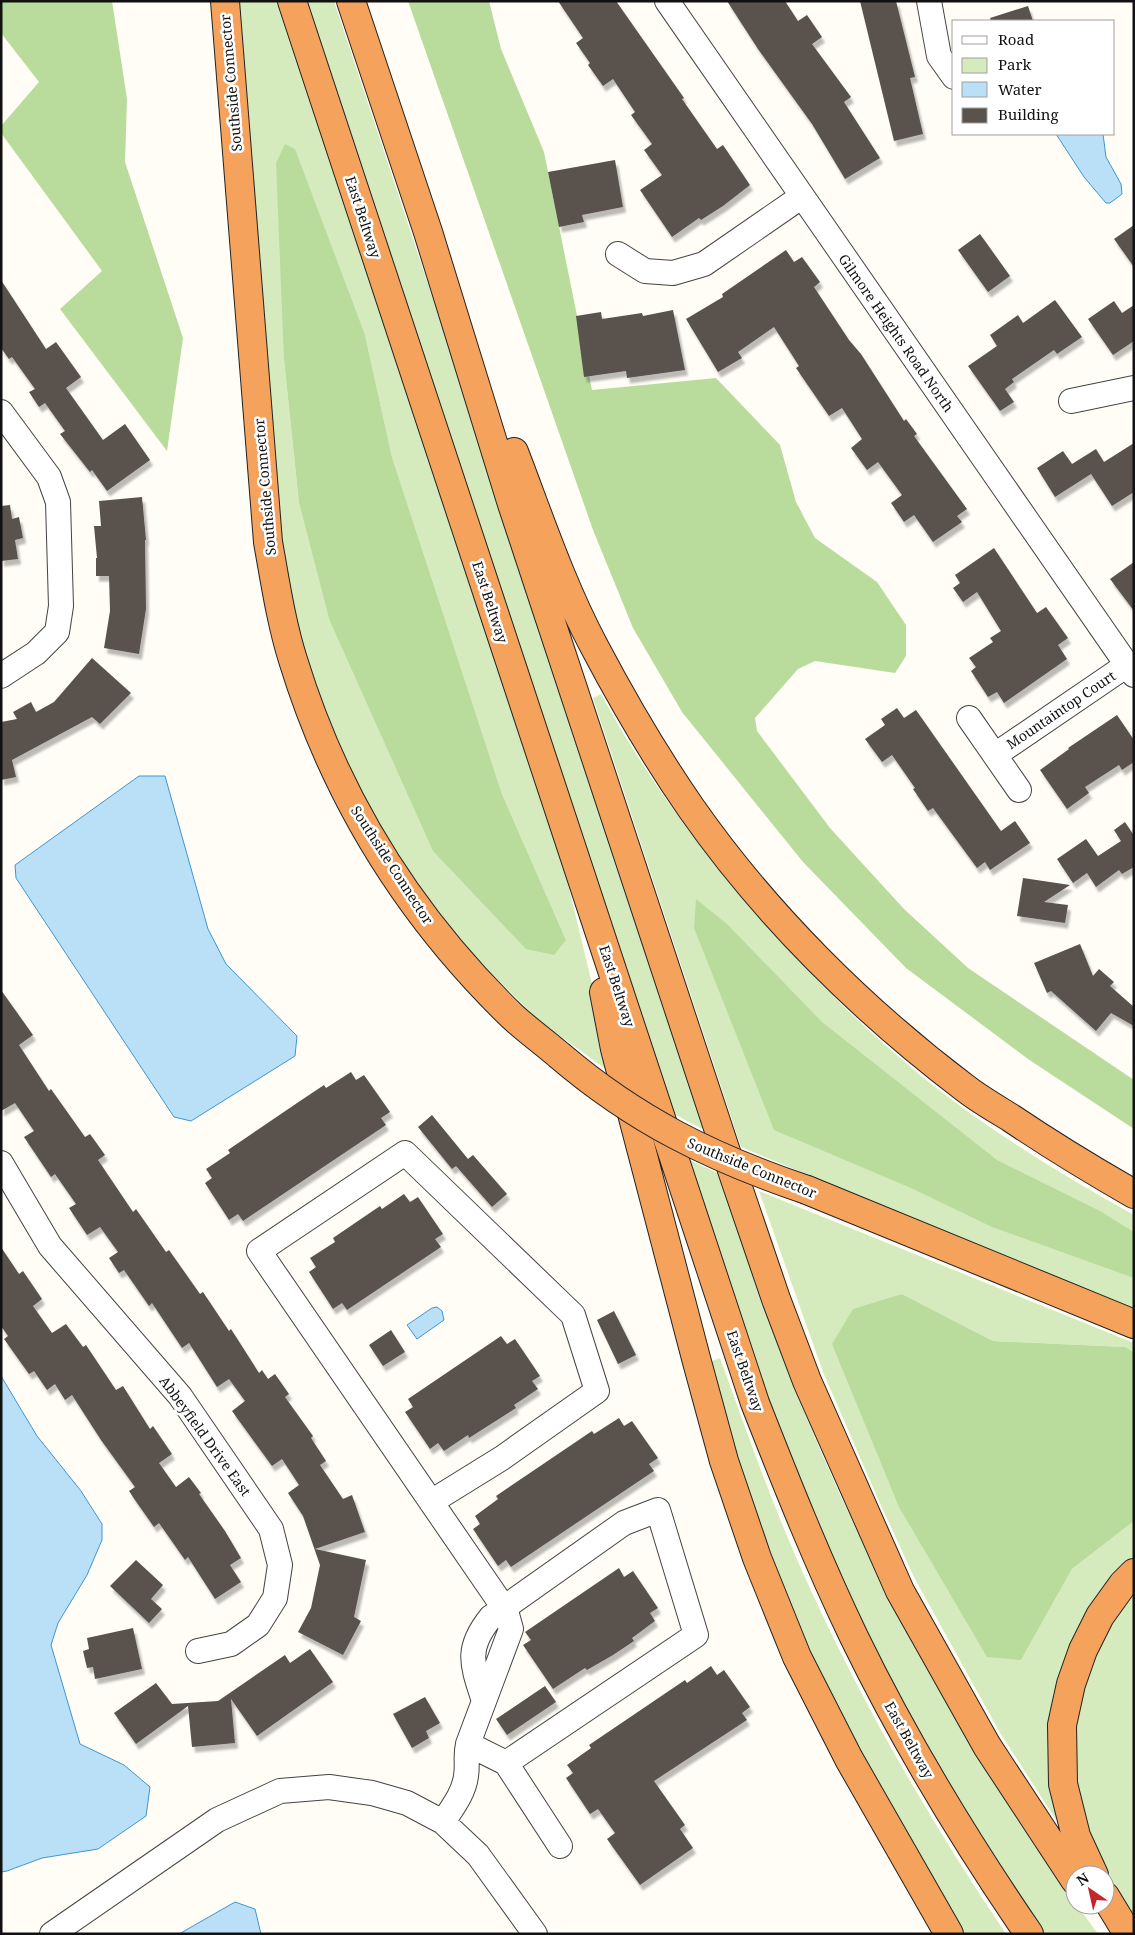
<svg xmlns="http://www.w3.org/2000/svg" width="1135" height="1935" viewBox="0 0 1135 1935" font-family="'Noto Serif',serif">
<defs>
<filter id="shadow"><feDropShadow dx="3" dy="5.5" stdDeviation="1" flood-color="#0004"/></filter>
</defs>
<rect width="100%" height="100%" fill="#fffdf5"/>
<path fill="#d5ebbd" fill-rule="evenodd" d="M239 1H281L544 799 566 876 614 1075 537 1019 472 954 418 889 355 784 319 701 294 616 285 568 278 513ZM365 335 392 457 502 794 566 940 329 619 299 503 284 360Z
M302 1H334L710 1133 670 1112Z
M601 694C654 792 723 881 800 962 851 1016 906 1067 967 1111 1020 1149 1076 1183 1134 1215V1311L741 1147 593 698Z
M687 1159 722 1175C743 1241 764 1308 789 1374 867 1573 972 1763 1098 1934H1040L939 1775 828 1556 767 1396Z
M759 1191 1134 1343V1352L1125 1347 993 1341 902 1294 1021 1660 1072 1569 1134 1521V1559L1101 1596 1055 1803 1056 1820 999 1731 915 1579 879 1501 823 1372Z
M720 1358C745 1427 769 1496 799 1564 857 1695 926 1815 1006 1934H957L808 1664 704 1364Z
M1134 1586V1918L1105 1877 1076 1801 1070 1742 1093 1648Z"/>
<path fill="#b9dc9c" d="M1 1H112L127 99 125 162 183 338 167 451 60 309 102 271 1 133V126L39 82 1 33Z
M408 1H489L501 49 544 152 592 390 716 378 780 445 796 502 815 538 877 582 906 625V656L895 673 815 661 798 669 755 718 757 731 830 828 904 909 968 968 1134 1080V1129L1028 1059 906 968 803 862 682 712 633 628 593 530Z
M285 144 295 149 365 335 392 457 502 794 566 940 554 955 526 949 433 851 329 619 299 503 284 360 276 163Z
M696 899 727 924 822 1022 997 1160 1100 1211 1134 1232V1278L992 1227 911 1188 774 1130 694 928Z
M902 1294 993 1341 1125 1347 1134 1352V1521L1072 1569 1021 1660 987 1657 899 1507 832 1344 853 1309Z"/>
<path fill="#b9e0f7" stroke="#3f96cf" d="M1056 134H1103L1106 157 1121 184 1122 194 1110 203H1106L1084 177Z
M139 776H165L208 929 226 964 297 1036 295 1056 191 1121 174 1117 16 878 15 865Z
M437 1307 442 1311 444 1320 417 1339 407 1325 432 1308Z
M1 1376 37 1436 81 1491 102 1524V1540L87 1575 58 1623 51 1645 80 1744 124 1765 150 1787 146 1816 98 1849 42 1858 7 1871 1 1872Z
M235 1902 255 1909 261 1934H179Z"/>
<path fill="#5a524d" filter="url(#shadow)" d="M558 1H616L670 78 684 98 682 99 717 149 723 145 750 185 723 206 701 220 699 218 672 237 640 190 662 175 644 150 652 144 631 115 635 112 613 79 603 86 588 65 590 63 576 43 583 38Z
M727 1H785L798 21 807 15 822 37 812 44 851 97 844 102 880 158 845 179 812 124 758 49Z
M860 1H896L915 77 910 78 923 134 894 141Z
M1028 6 1033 21H991L990 18Z
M615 160 623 207 582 215 584 222 559 227 548 172Z
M1134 225V267L1114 239Z
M980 234 1010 276 988 292 958 250Z
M786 250 794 262 802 257 820 282 814 287 849 340 861 354 904 421 906 419 917 434 914 436 967 509 957 516 962 522 933 542 914 515 904 522 891 503 902 495 878 462 867 470 851 448 862 439 842 408 829 416 796 368 799 366 774 327 738 352 742 358 718 372 686 319 723 297 722 294Z
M1 280 46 349 56 342 81 377 66 388 103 440 125 424 150 460 107 491 92 470 90 472 60 434 65 431 45 403 39 407 29 392 35 389 12 357 9 359 1 348Z
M1055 300 1082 337 1057 354 1054 350 1012 379 1014 382 1005 389 1014 402 1000 411 968 366 997 346 990 335 1018 315 1023 323Z
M1114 301 1122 313 1134 305V341L1113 355 1088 319Z
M673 310 685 370 627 378 626 371 584 377 576 316 601 312 602 319 642 313 643 316Z
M1134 443V492L1112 506 1091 474 1055 497 1037 468 1063 451 1072 464 1096 449 1104 462Z
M142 497 146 540H145L146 609 139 654 104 648 110 611 109 576H96V558H97L94 526H101L99 501Z
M10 505 12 519 19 517 23 538 15 540 18 559 1 561V506Z
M994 548 1037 613 1046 607 1068 638 1058 645 1067 659 1004 703 997 692 988 697 971 671 976 667 969 658 993 642 990 638 1001 631 977 592 963 602 953 588 960 583 955 575Z
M1134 562V611L1110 579Z
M92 658 131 693 100 724 92 717 12 760 16 777 1 780V722L17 719 13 712 31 702 36 712 54 702Z
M897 708 904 718 916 710 1001 831 1015 821 1030 843 990 870 985 862 977 868 933 808 928 811 913 789 915 788 892 755 882 762 865 739 885 725 881 719Z
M1117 715 1134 740V762L1122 770 1119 765 1085 787 1089 793 1067 809 1040 770 1069 749 1068 748Z
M1125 822 1133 834 1134 833V867L1122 874 1119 870 1096 887 1087 873 1073 883 1057 859 1086 839 1098 856 1121 841 1114 830Z
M1023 878 1070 885 1044 902 1068 905 1065 923 1017 916Z
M1080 944 1093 976 1099 969 1114 982 1110 986 1134 1007V1026L1111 1013 1096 1031 1051 991 1047 993 1034 963Z
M1 990 33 1035 19 1045 49 1091 51 1089 85 1137 90 1134 105 1155 98 1160 133 1212 136 1209 166 1252 169 1250 200 1294 203 1292 229 1331 231 1329 259 1373 262 1370 268 1379 275 1374 289 1394 285 1397 313 1436 311 1438 326 1461 320 1465 343 1499 352 1495 365 1532 315 1549 366 1560 354 1617 361 1621 343 1655 298 1632 311 1608 320 1565 303 1516 288 1493 299 1485 282 1459 272 1466 232 1411 245 1401 229 1379 217 1387 189 1343 182 1348 152 1303 149 1306 124 1270 119 1273 109 1258 118 1252 100 1227 87 1235 69 1208 76 1204 55 1174 51 1177 24 1137 34 1131 15 1103 1 1111Z
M351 1072 356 1080 364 1075 390 1112 381 1118 386 1125 243 1221 238 1214 229 1220 205 1183 212 1178 206 1169 230 1153 228 1150 303 1099 324 1085 326 1088Z
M432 1115 468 1159 473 1155 507 1194 492 1207 456 1166 452 1169 418 1127Z
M404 1194 410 1202 418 1197 443 1234 435 1239 441 1247 347 1310 342 1303 333 1309 309 1272 316 1267 310 1258 335 1242 333 1238 355 1223 380 1206 382 1209Z
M1 1247 19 1274 23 1271 42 1299 33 1306 52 1333 66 1324 83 1347 86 1345 116 1390 123 1386 150 1429 153 1426 172 1454 159 1463 176 1487 189 1477 201 1493 199 1494 225 1531 241 1558 230 1565 241 1582 215 1599 188 1557 185 1560 159 1523 154 1527 135 1500 129 1491 135 1487 101 1440 72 1395 65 1400 55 1384 47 1390 34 1371 29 1374 4 1339 8 1336 1 1326Z
M614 1311 636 1355 618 1364 597 1320Z
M391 1330 405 1352 383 1366 369 1345Z
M501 1336 507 1344 515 1339 540 1376 532 1381 538 1389 514 1405 516 1408 469 1438 468 1435 444 1451 438 1443 430 1449 405 1412 413 1407 408 1399Z
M619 1418 624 1426 632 1421 658 1458 649 1464 654 1471 511 1567 506 1560 498 1566 473 1529 480 1524 475 1516 498 1499 496 1496 592 1431 594 1434Z
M136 1560 163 1585 151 1599 162 1609 149 1623 110 1586Z
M619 1568 624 1577 633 1571 658 1608 650 1613 655 1621 632 1638 634 1641 613 1655 587 1670 585 1668 553 1689 523 1645 531 1640 525 1632Z
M133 1628 142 1669 95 1679 93 1667 87 1668 83 1651 89 1649 87 1638Z
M310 1649 333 1682 257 1736 231 1699 235 1743 192 1747 188 1706 136 1744 114 1713 156 1683 172 1704 218 1701 285 1655 290 1663Z
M711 1666 717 1675 724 1670 750 1707 742 1713 747 1720 654 1781 685 1825 680 1829 693 1848 640 1885 607 1839 615 1833 598 1809 590 1814 566 1778 573 1773 567 1765 591 1748 589 1745 685 1680 687 1683Z
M545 1686 556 1702 507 1735 496 1719Z
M425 1697 440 1723 426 1731 429 1738 412 1748 393 1714Z"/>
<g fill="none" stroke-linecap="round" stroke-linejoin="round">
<g stroke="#444" stroke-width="26">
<path id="minor" d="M667 1 1134 675
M929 1 939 56 954 77
M618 254 645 271 673 273 704 264 801 197
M1071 401 1134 388
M1 412 49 477 58 502 61 606 57 632 36 653 1 676
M969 718 1019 790
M995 755 1127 665
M1 1163 50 1246 180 1396 271 1529 280 1565 275 1598 258 1625 231 1644 198 1651
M431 1502 502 1458 597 1391 573 1315 405 1153 259 1251 506 1611 511 1629 468 1744C465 1757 468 1764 466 1776 464 1793 452 1808 443 1822
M468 1744 506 1763 696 1635 658 1510 624 1523 491 1617C465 1649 472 1664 484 1701
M506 1763 560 1846
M52 1934 217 1820 280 1791 329 1787 372 1793 407 1803 443 1822 478 1855 535 1934"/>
</g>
<g stroke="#222" stroke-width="30">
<path id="highway" d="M225 1 268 542C275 581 281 622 293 660 335 797 410 917 512 1016 527 1030 544 1042 559 1055
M292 1 755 1403C786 1482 817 1560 854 1637 904 1740 964 1839 1029 1934
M351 1 428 232 512 504 734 1176 776 1299 807 1381 900 1591 987 1746 1075 1880
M514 452C539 517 561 584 594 646 623 701 655 756 691 808 765 914 862 1010 965 1088 979 1099 995 1108 1011 1118 1051 1145 1092 1170 1134 1194
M604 992 615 1049 697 1362 724 1461 757 1558 797 1657 849 1759 949 1934
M807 1190 1134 1324
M1094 1875 1076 1836 1063 1784 1062 1725 1071 1684 1083 1650 1100 1616 1123 1584 1134 1573
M1105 1896 1128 1934"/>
</g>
<use href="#minor" stroke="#fff" stroke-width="24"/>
<use href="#highway" stroke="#f5a25d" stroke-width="28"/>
<g stroke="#222" stroke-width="30" stroke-linecap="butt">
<path id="highway-bridge" d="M559 1055C635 1120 712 1158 807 1190"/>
</g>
<use href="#highway-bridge" stroke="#f5a25d" stroke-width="28"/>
</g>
<g text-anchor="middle" stroke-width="5" stroke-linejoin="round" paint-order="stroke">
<g font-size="14" fill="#111" stroke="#fff">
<text transform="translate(231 83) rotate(-95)" y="5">Southside Connector</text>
<text transform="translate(363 217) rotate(72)" y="5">East Beltway</text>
<text transform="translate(896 333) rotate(55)" y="5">Gilmore Heights Road North</text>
<text transform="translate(265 487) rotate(-95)" y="5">Southside Connector</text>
<text transform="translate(490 602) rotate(72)" y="5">East Beltway</text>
<text transform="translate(1061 710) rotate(-34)" y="5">Mountaintop Court</text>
<text transform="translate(392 865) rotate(57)" y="5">Southside Connector</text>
<text transform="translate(617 986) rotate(72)" y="5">East Beltway</text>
<text transform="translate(752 1168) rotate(22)" y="5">Southside Connector</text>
<text transform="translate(745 1371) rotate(71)" y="5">East Beltway</text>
<text transform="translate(205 1436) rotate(54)" y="5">Abbeyfield Drive East</text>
<text transform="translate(909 1740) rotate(61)" y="5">East Beltway</text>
</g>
</g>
<rect width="1135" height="1935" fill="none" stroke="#111111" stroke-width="5"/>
<rect x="952" y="20" width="162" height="115" fill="#ffffff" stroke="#a0a0a0"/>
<rect x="962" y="36" width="25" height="8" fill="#ffffff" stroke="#a0a0a0"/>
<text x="998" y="45" font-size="15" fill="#111111">Road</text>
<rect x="962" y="58" width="25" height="15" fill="#d5ebbd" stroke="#a0a0a0"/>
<text x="998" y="70" font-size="15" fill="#111111">Park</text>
<rect x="962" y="82" width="25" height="15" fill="#b9e0f7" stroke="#a0a0a0"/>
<text x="998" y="95" font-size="15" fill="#111111">Water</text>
<rect x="962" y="108" width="25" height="15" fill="#5a524d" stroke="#a0a0a0"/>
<text x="998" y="120" font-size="15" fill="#111111">Building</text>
<g transform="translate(1090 1890) rotate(326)"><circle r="24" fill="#ffffff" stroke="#a0a0a0"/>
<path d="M0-4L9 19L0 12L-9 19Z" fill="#c4262e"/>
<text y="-8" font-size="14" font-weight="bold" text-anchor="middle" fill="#111111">N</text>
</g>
</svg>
